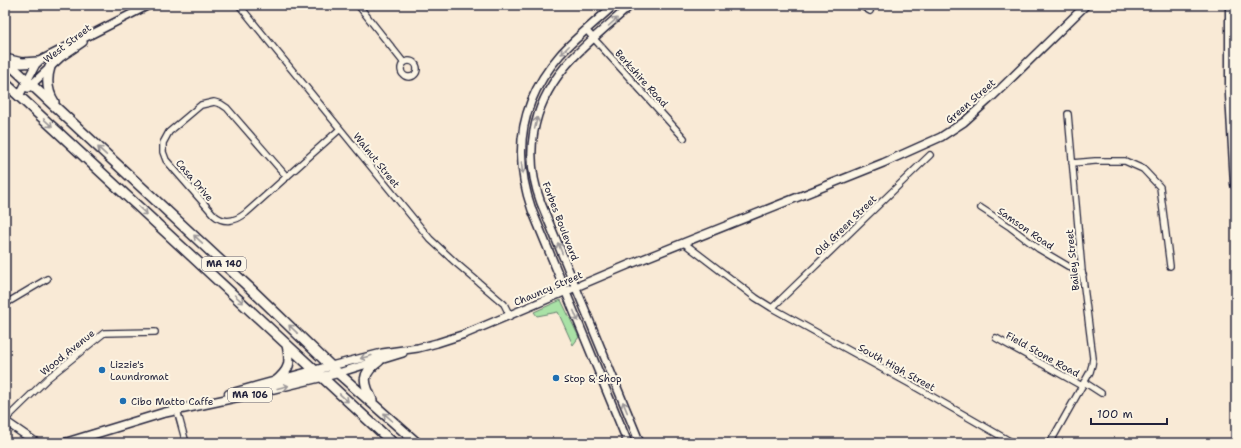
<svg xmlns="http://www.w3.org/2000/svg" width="1241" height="448" viewBox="0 0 1241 448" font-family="'Shantell Sans',sans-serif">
<rect width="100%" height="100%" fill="#f9ead6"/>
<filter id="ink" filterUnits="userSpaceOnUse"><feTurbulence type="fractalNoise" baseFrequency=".025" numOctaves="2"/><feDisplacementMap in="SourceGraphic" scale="8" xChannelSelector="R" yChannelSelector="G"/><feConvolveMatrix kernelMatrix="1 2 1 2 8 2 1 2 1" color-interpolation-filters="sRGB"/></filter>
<g filter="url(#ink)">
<path fill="#a9e2a6" stroke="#668270" d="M561 300 579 337 573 345 558 312 537 316 534 312Z"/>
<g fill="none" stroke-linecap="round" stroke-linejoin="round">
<g stroke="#22223b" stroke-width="8">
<path id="minor" d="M239 5 430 239 456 263 504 304 510 316
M358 5 404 63
M860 5 870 11
M587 31 684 138
M401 69a8 8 0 1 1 16 0a8 8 0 1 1-16 0Z
M1072 163 1095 161H1125L1143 169 1160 187 1170 266
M287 177 227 108 221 104 214 102 201 105 169 132 163 143V152L166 160 214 215C224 224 236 221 246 213L340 129
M981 208 1010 227 1039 249 1083 275
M684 243 756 298 772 308 912 385 1013 443
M5 304 47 279
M772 308 930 155
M996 338 1082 386
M1084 382 1101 393
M177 410 186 443
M5 420 48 378 104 333 155 332
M1050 443 1090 372 1092 365 1093 358 1082 271 1068 114"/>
</g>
<g stroke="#22223b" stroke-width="10">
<path id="tertiary" d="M614 5C597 21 575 38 560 55 520 101 512 153 532 210L628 443
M631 5C610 24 582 46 564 68 532 107 523 155 541 203L640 443
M28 88 61 57 83 42
M19 96 37 62 149 5"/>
</g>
<g stroke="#22223b" stroke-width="10">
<path id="secondary" d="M331 366 382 353 418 348 437 343 465 334 628 265 883 163 941 137 964 122 993 96 1086 5
M338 373 403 353
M5 421 37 443"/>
</g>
<g stroke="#22223b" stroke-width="11">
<path id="primary" d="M229 394 331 366
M65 443 163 413 247 395 338 373"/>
</g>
<g stroke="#22223b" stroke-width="12">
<path id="trunk" d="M5 59 22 63 37 62
M5 60 253 291 338 373 417 443
M50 67C46 80 47 91 54 102
M5 83 393 443
M275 382C290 370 291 363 287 345
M372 400C363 382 361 374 379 361"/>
</g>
<g stroke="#22223b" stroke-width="13">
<path id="motorway" d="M1231 5V95L1236 184"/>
</g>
<use href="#minor" stroke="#fcf5e5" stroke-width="5.5"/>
<use href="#tertiary" stroke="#fcf5e5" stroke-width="7"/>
<use href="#secondary" stroke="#fcf5e5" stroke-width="7"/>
<use href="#primary" stroke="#fcf5e5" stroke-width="8"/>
<use href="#trunk" stroke="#fcf5e5" stroke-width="9"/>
<use href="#motorway" stroke="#fcf5e5" stroke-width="10"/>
</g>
<defs><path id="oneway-shaft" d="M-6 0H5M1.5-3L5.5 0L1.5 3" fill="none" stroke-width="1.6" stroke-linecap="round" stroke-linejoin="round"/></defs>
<g stroke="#9a9698">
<use href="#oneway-shaft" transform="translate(613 22) rotate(-42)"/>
<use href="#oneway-shaft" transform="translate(565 50) rotate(135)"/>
<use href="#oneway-shaft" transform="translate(48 123) rotate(43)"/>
<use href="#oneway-shaft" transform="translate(536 123) rotate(-77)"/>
<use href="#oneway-shaft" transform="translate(102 151) rotate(-137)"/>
<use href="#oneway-shaft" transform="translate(522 168) rotate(84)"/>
<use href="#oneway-shaft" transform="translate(143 211) rotate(43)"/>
<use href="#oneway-shaft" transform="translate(198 239) rotate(-137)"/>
<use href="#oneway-shaft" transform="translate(560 248) rotate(-112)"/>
<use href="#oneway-shaft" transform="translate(239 299) rotate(42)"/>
<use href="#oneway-shaft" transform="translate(576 316) rotate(68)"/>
<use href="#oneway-shaft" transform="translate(293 329) rotate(-136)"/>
<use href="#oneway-shaft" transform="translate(366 357) rotate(165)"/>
<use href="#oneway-shaft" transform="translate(283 387) rotate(-14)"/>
<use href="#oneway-shaft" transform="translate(344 398) rotate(43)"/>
<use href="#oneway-shaft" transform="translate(625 407) rotate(-112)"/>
<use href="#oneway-shaft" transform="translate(388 417) rotate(-138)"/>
</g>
</g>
<g fill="#1f6fb2" stroke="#fcf5e5" stroke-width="1.5">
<circle cx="102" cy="370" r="4"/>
<circle cx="556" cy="378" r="4"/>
<circle cx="123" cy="401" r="4"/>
</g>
<g text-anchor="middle" stroke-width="4" stroke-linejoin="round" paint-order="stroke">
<g fill="#fcf5e5" stroke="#63616e" stroke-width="1">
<rect x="202" y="257" width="44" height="14" rx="3"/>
<rect x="228" y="388" width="44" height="14" rx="3"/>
</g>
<g font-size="9" font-weight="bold" fill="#22223b">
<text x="224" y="267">MA 140</text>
<text x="250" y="398">MA 106</text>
</g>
<g font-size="10" fill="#22223b" stroke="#fcf5e5">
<text transform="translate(67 43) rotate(-37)" y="4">West Street</text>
<text transform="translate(642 78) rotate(48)" y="4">Berkshire Road</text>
<text transform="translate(970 101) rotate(-41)" y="4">Green Street</text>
<text transform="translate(377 160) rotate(51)" y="4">Walnut Street</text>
<text transform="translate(195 180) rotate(49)" y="4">Casa Drive</text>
<text transform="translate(561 221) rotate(69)" y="4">Forbes Boulevard</text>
<text transform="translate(845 225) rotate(-44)" y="4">Old Green Street</text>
<text transform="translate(1026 228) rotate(35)" y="4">Samson Road</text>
<text transform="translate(1072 260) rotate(-96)" y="4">Bailey Street</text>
<text transform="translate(548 288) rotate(-23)" y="4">Chauncy Street</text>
<text transform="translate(67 352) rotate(-39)" y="4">Wood Avenue</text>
<text transform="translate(1043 354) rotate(29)" y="4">Field Stone Road</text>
<text transform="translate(897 367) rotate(29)" y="4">South High Street</text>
</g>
<g font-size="10" fill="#22223b" stroke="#fcf5e5" text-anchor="start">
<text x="110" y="368">Lizzie's<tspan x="110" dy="12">Laundromat</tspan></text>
<text x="564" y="382">Stop &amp; Shop</text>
<text x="131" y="405">Cibo Matto Caffe</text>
</g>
</g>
<rect width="1241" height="448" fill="none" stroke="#fcf5e5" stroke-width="20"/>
<rect x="10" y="10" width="1221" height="428" fill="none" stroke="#22223b" stroke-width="1.5" filter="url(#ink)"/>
<path d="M1091 418v6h76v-6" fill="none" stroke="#22223b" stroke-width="2"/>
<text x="1097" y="418" font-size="12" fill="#22223b" stroke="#fcf5e5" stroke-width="3" paint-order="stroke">100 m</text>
</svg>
